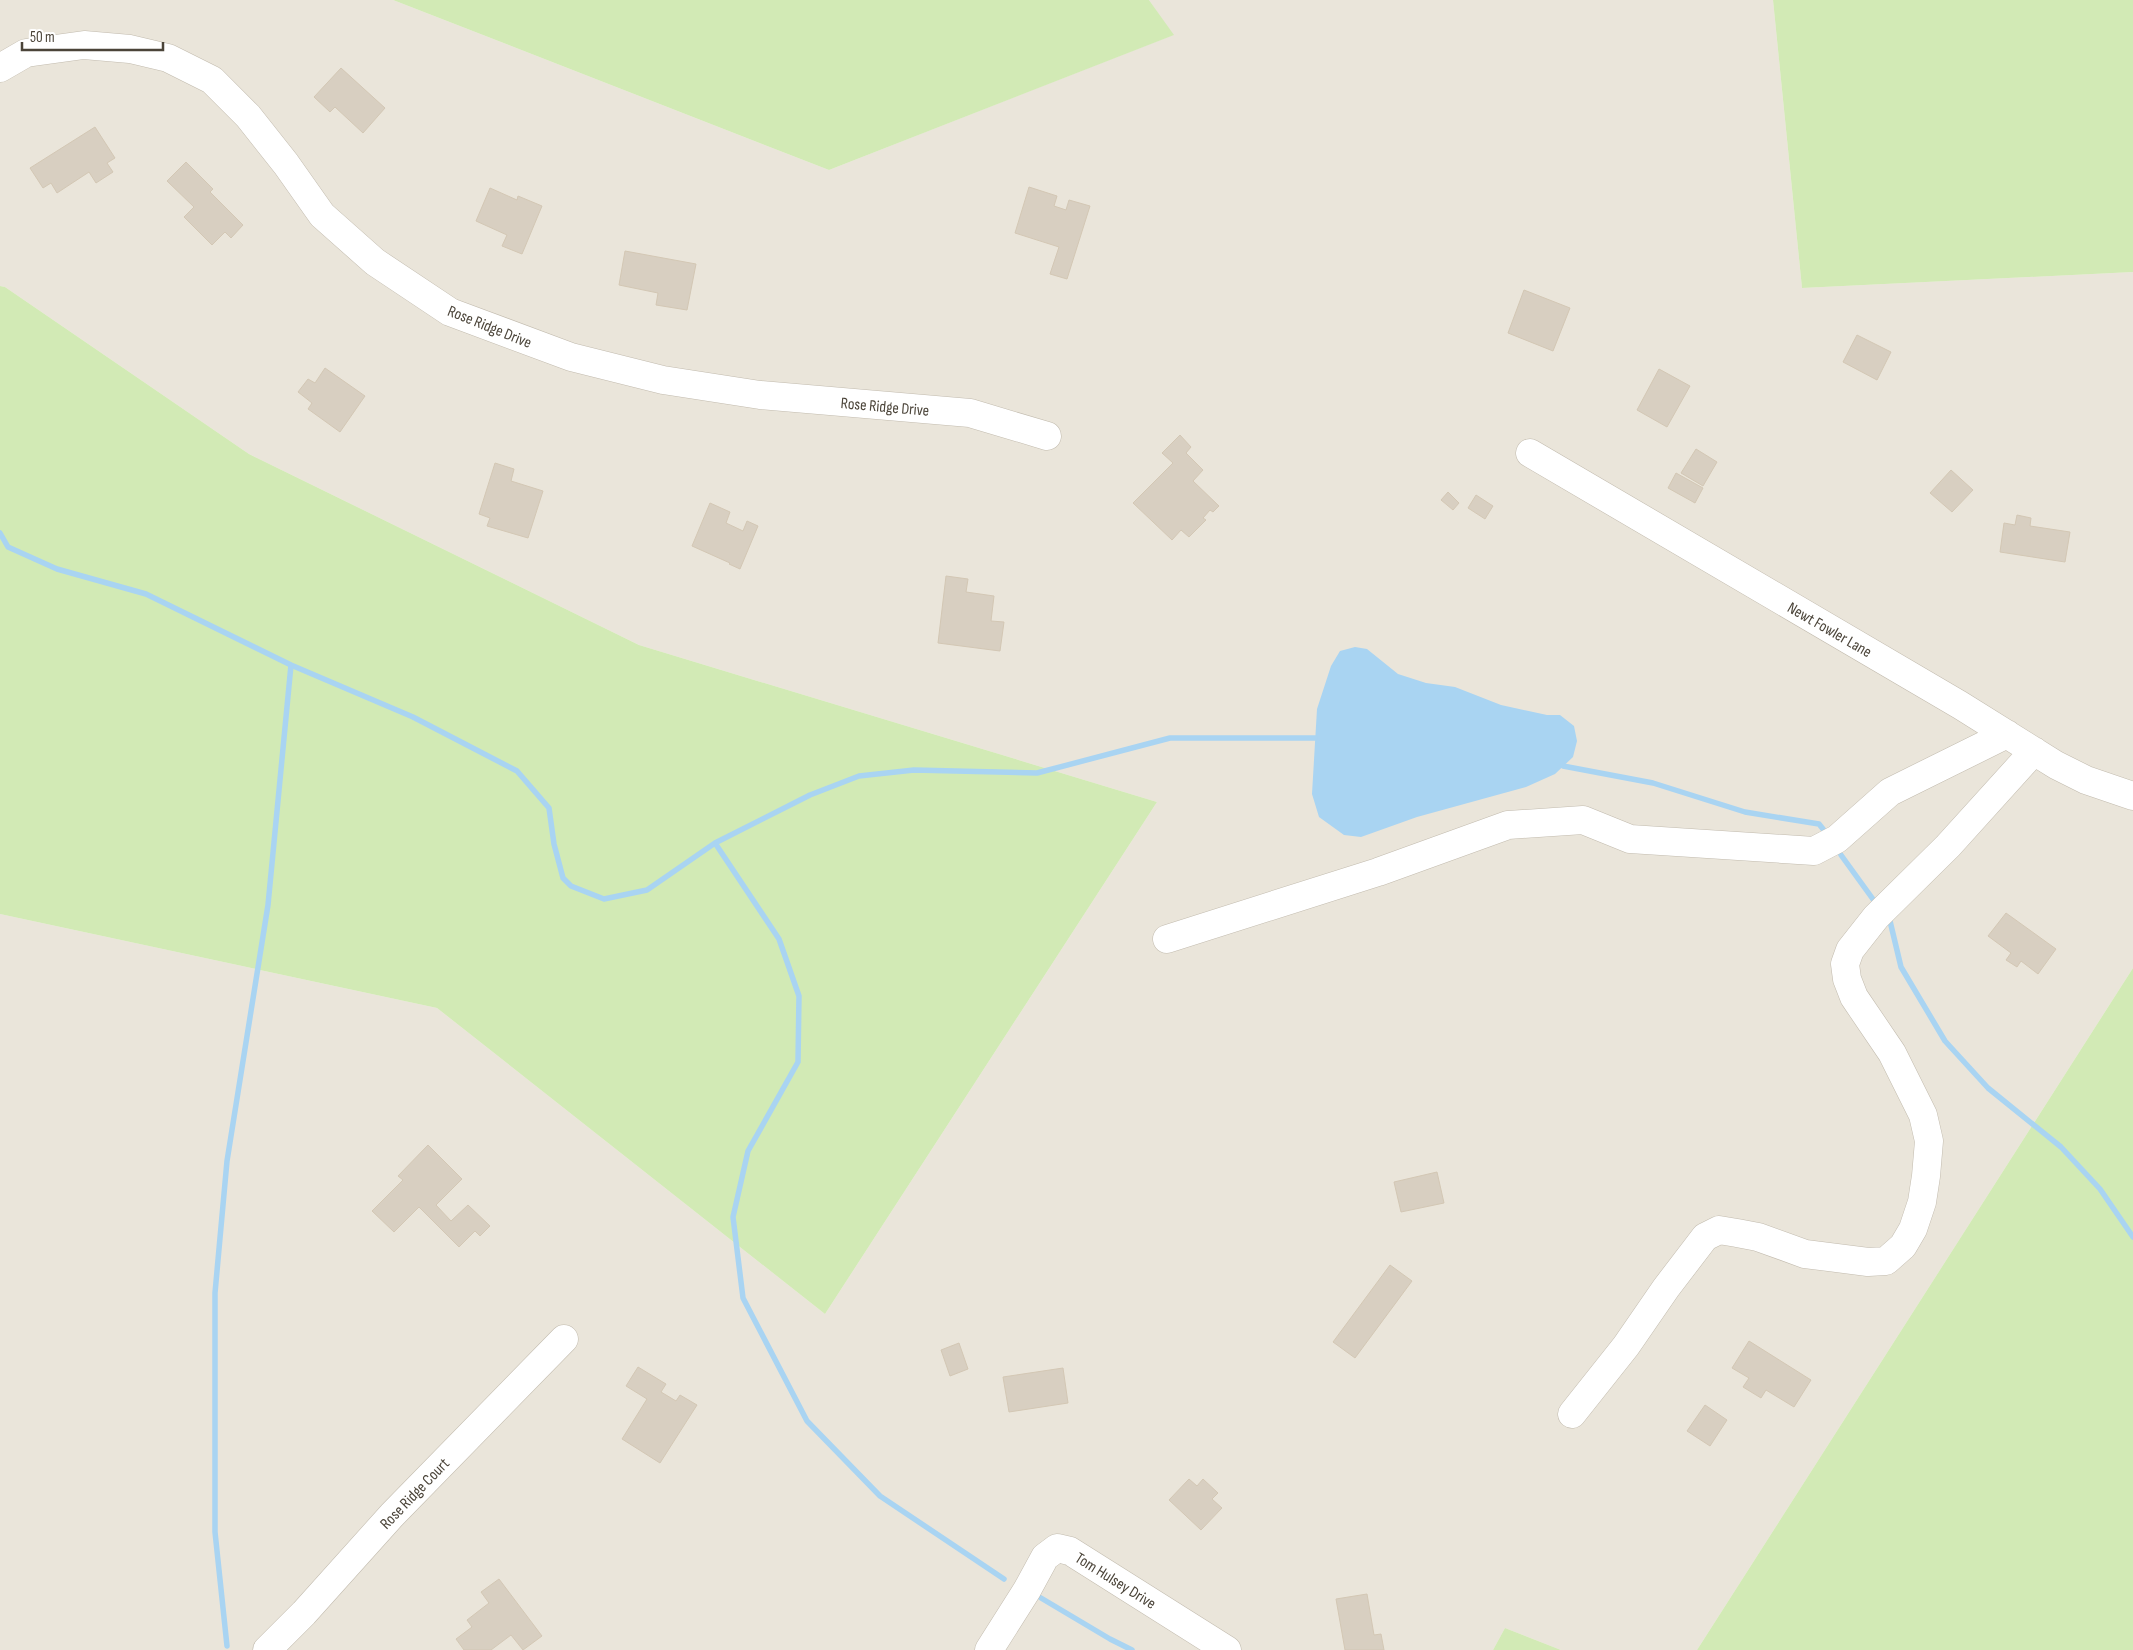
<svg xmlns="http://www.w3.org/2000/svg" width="2133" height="1650" viewBox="0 0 2133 1650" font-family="'Sofia Sans Condensed',sans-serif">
<rect width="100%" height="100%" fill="#f6f3ec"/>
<path fill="#eae5da" d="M0 0H393L829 170 1173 35 1149 0H1773L1802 288 2133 272V968L1697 1650H1561L1505 1628 1493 1650H0V914L437 1008 825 1314 1157 802 639 645 249 454 5 287 0 286Z"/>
<path fill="#d2eab5" d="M393 0H1149L1174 35 829 170Z
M1773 0H2133V272L1802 288Z
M0 286 5 287 249 454 639 645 1157 802 825 1314 437 1008 0 914Z
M2133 968V1650H1697Z
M1505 1628 1561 1650H1493Z"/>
<path fill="#a9d4f2" d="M1355 647 1367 649 1398 674 1426 683 1455 687 1501 705 1547 715H1560L1574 726 1577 741 1573 757 1555 774 1526 787 1417 817 1361 837 1344 835 1319 817 1312 794 1317 709 1331 666 1340 651Z"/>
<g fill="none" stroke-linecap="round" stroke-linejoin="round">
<path stroke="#a9d4f2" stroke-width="5.5" d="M0 533 8 547 57 569 146 594 291 665 413 717 517 771 549 808 554 844 563 878 571 886 604 899 647 890 715 843 810 795 859 776 914 770 1037 773 1170 738H1315
M1563 766 1653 783 1745 812 1819 824 1823 829
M715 843 779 939 799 996 798 1062 748 1151 733 1217 743 1298 807 1421 880 1496 1004 1579
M1841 855 1875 902
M1890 921 1901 967 1945 1041 1988 1088 2061 1147 2100 1189 2133 1237
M1041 1598 1110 1639 1132 1650
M227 1646 215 1532V1293L227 1161 268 905 291 665"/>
</g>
<path fill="#d8cfc1" stroke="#d3c7b4" d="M341 68 385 108 363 133 335 107 330 112 314 97Z
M95 127 115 158 107 163 113 172 96 183 89 172 57 193 51 183 43 188 30 168Z
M186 162 213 189 210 192 243 225 231 238 225 232 212 245 184 217 194 207 167 181Z
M1029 187 1057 196 1054 206 1066 210 1069 200 1090 206 1067 279 1050 274 1059 247 1015 233Z
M490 188 517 200 518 196 542 206 522 254 502 246 507 235 476 221Z
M625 251 696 264 687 310 656 305 658 293 619 285Z
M1524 290 1570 308 1553 351 1508 333Z
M1857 335 1891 352 1877 380 1843 362Z
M325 368 365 396 340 432 308 409 312 403 298 392 308 379 315 383Z
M1659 369 1690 386 1667 427 1637 410Z
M1180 435 1191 447 1186 453 1203 470 1193 481 1219 506 1213 512 1210 510 1203 518 1206 520 1189 537 1181 530 1172 540 1133 503 1173 463 1162 453Z
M1696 449 1717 462 1703 486 1681 473Z
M495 463 514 469 511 481 543 491 528 538 487 526 490 518 479 514Z
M1951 470 1973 490 1952 512 1930 493Z
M1676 473 1703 488 1695 503 1668 488Z
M1448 492 1459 503 1453 510 1441 500Z
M1476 495 1493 506 1485 519 1468 508Z
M710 503 730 512 726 523 743 531 747 521 758 526 740 569 729 564 730 563 692 546Z
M2017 515 2031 518 2030 526 2070 532 2065 562 2000 552 2004 523 2015 525Z
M946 576 968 579 966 592 994 596 991 621 1004 622 1000 651 938 643Z
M2006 913 2056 949 2038 974 2021 961 2017 967 2006 960 2011 953 1988 936Z
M428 1145 462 1179 436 1205 451 1221 468 1205 490 1226 480 1236 475 1231 459 1247 419 1207 394 1232 372 1211 403 1180 398 1176Z
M1437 1172 1444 1203 1401 1212 1394 1182Z
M1390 1265 1412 1281 1355 1358 1333 1342Z
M1749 1341 1811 1380 1794 1407 1766 1390 1761 1398 1743 1387 1749 1378 1732 1368Z
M959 1343 968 1369 950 1376 941 1350Z
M638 1367 666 1384 661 1392 676 1401 680 1395 697 1405 660 1463 622 1439 647 1399 626 1386Z
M1063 1368 1068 1403 1009 1412 1003 1377Z
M1705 1405 1727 1420 1710 1446 1687 1431Z
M1189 1479 1197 1486 1203 1479 1218 1493 1212 1499 1222 1508 1201 1530 1169 1500Z
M499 1579 542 1636 523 1650 511 1635 491 1650H464L456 1639 472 1627 467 1620 489 1603 481 1592Z
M1367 1594 1374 1635 1381 1634 1384 1650H1345L1336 1599Z"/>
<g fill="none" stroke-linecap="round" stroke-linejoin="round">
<g stroke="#c2bbae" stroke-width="29">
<path id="minor" d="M0 68 26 53 84 45 130 49 168 58 212 80 248 116 286 164 322 215 375 262 450 312 571 357 663 380 760 395 970 413 1047 436
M1530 453 1960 705 2056 765 2086 780 2133 796
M1167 939 1378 872 1508 825 1583 820 1630 839 1814 851 1837 839 1890 792 2007 734
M1572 1414 1626 1346 1666 1288 1705 1237 1719 1230 1737 1233 1758 1237 1805 1254 1868 1262 1886 1261 1903 1246 1913 1229 1922 1202 1926 1176 1929 1141 1923 1115 1892 1053 1854 997 1847 979 1845 964 1850 950 1876 917 1948 846 2034 751
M267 1650 304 1613 392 1515 564 1339
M989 1650 1027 1590 1045 1557 1057 1548 1070 1551 1227 1650"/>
</g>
<use href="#minor" stroke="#fff" stroke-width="28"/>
</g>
<g text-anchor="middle" stroke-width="4.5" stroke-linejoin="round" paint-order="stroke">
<g font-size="16" fill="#4b4439" stroke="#fff">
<text transform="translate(490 326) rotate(22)" y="6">Rose Ridge Drive</text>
<text transform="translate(885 406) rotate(5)" y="6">Rose Ridge Drive</text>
<text transform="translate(1830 629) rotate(30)" y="6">Newt Fowler Lane</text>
<text transform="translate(414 1493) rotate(-46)" y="6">Rose Ridge Court</text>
<text transform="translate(1116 1580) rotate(32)" y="6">Tom Hulsey Drive</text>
</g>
</g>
<path d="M22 42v8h141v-8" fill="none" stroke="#4b4439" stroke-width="2.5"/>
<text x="30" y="42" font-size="15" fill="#4b4439" stroke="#ffffff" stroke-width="4" paint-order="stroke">50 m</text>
</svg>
